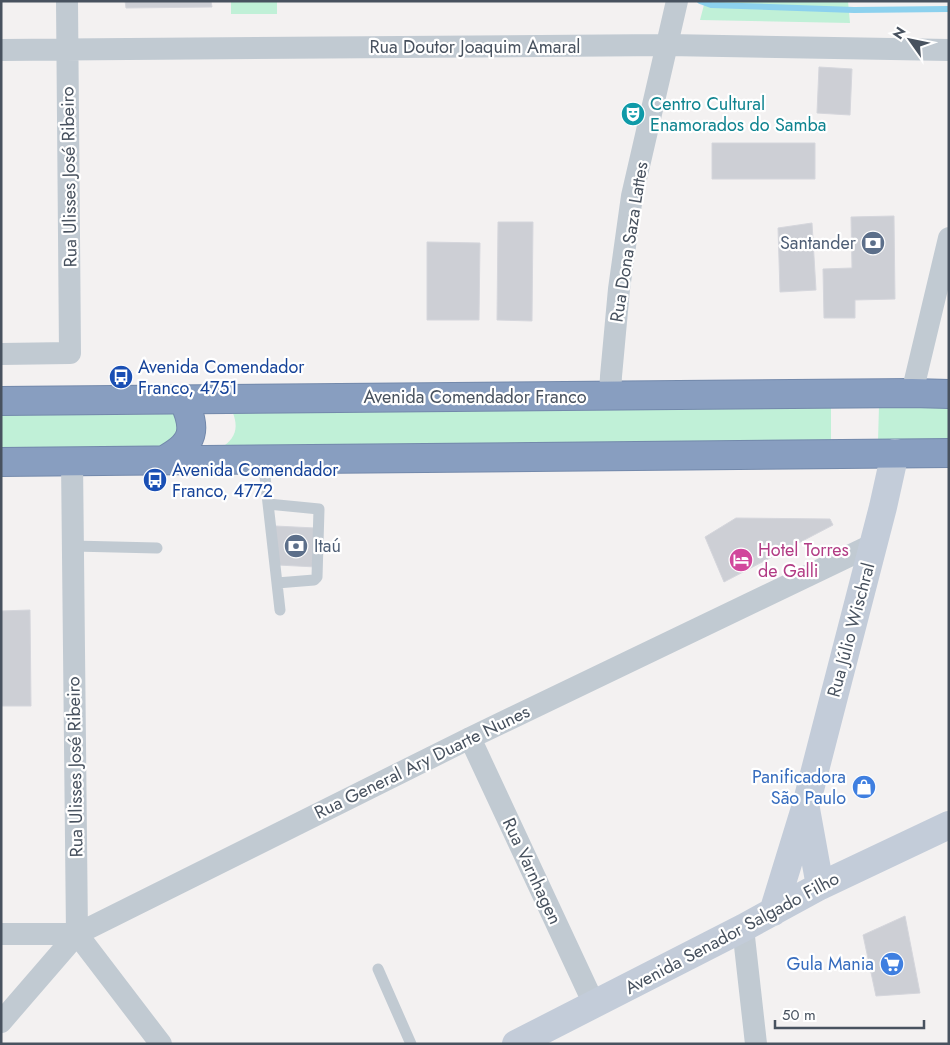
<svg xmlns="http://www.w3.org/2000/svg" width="950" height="1045" viewBox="0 0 950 1045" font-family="Jost,sans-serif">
<rect width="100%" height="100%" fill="#f3f1f1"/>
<path fill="#c0f0d7" d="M231 1H277V14H231Z
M705 1H848L850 23 700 20Z
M949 405V440L878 441 879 406Z
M831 408V444L219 449C235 440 239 429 233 413Z
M178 414 180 434 165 447 1 449V415Z"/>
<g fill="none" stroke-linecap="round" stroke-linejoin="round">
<path stroke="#8cd1ee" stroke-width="6" d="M700 1 711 5 854 10 949 9"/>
</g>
<path fill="#cdcfd5" stroke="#d5d6dc" d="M125 1H211L212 7 126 8Z
M819 67 852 69 850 115 817 113Z
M712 143H815V179H712Z
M894 216 895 299 855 300V318H824L823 269 852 268 851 217Z
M498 222H533L532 321 497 320Z
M812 223 816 290 780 292 778 228Z
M427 242 480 243 479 320H427Z
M736 518 830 519 833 525 724 582 705 537Z
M275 526 315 528 316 567 278 565Z
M30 610 31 706H1V611Z
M905 916 920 993 876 996 863 935Z"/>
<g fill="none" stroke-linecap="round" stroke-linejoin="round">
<g stroke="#7389ab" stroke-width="30">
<path id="highway" d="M1 401 912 393 949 394
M164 460C195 443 197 430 183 399
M1 462 949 453"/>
</g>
<path stroke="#c1cad2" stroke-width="11" d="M263 459 280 610
M268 504 319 509 317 577 314 580 277 583
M73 546 157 548
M378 969 411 1044"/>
<path stroke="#c1cad2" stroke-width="22" d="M1 50 668 45 949 50
M1 354 70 353 67 1
M912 393 949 238
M610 396 611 376 619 289 632 196 677 1
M72 461 77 934 161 1044
M470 738 594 1004
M743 928 756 1044
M1 934H77
M1 1022 77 934 470 738 874 544"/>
<path stroke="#c3ccd9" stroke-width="28" d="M806 809 820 886
M773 912 806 805 883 507 895 453
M516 1044 743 928 820 886 949 825"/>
<use href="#highway" stroke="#889ec0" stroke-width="28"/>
</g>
<defs>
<g id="theatre-disc" transform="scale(1.25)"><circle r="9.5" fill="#0f9aa8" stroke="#fff"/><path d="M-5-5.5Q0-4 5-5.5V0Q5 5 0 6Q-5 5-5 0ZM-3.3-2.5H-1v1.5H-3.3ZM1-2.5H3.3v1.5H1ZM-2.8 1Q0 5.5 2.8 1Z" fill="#fff"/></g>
<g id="bank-disc" transform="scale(1.25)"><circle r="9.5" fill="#5c6f8a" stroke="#fff"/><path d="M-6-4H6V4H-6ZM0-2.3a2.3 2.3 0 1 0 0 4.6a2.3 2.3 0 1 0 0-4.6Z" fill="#fff"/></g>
<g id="bus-disc" transform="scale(1.25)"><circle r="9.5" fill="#1a4fb4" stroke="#fff"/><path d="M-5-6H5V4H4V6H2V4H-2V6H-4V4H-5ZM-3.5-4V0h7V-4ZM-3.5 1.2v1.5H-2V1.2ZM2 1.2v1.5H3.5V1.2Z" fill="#fff"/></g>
<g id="hotel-disc" transform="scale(1.25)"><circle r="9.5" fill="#d1479c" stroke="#fff"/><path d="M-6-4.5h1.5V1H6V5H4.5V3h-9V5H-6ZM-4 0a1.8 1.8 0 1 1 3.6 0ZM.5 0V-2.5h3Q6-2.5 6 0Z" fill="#fff"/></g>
<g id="shop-disc" transform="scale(1.25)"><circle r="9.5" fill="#3f7fe0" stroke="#fff"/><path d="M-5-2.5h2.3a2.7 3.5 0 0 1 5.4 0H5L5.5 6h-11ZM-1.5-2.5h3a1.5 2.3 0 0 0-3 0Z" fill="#fff"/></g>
<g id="supermarket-disc" transform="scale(1.25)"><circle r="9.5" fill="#3f7fe0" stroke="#fff"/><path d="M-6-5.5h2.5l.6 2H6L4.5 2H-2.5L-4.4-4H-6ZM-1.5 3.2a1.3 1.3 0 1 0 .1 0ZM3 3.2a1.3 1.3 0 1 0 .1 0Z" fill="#fff"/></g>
</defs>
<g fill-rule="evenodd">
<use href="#theatre-disc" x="633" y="114"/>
<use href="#bank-disc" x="873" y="243"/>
<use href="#bus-disc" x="121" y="377"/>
<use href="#bus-disc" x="155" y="480"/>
<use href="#bank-disc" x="296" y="546"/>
<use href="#hotel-disc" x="741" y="560"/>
<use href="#shop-disc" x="864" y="787"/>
<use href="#supermarket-disc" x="892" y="964"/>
</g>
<g text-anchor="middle" stroke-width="4.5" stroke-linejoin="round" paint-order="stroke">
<g font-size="18" fill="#48525f" stroke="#fff">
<text x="475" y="53">Rua Doutor Joaquim Amaral</text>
<text transform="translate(69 177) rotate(-91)" y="6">Rua Ulisses José Ribeiro</text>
<text transform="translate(629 242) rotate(-81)" y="6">Rua Dona Saza Lattes</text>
<text x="475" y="403">Avenida Comendador Franco</text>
<text transform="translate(851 630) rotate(-75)" y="6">Rua Júlio Wischral</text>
<text transform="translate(422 762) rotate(-26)" y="6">Rua General Ary Duarte Nunes</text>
<text transform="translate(75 767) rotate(-91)" y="6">Rua Ulisses José Ribeiro</text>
<text transform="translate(532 871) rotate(65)" y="6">Rua Varnhagen</text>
<text transform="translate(732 933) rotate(-28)" y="6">Avenida Senador Salgado Filho</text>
</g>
<g font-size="18" fill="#0d838f" stroke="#fff" text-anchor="start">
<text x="650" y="110">Centro Cultural<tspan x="650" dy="21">Enamorados do Samba</tspan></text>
</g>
<g font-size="18" fill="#4e5e75" stroke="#fff" text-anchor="end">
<text x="856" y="249">Santander</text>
<text x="314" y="552" text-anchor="start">Itaú</text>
</g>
<g font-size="18" fill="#164399" stroke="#fff" text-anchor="start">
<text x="138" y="373">Avenida Comendador<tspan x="138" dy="21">Franco, 4751</tspan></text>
<text x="172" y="476">Avenida Comendador<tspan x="172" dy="21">Franco, 4772</tspan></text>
</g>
<g font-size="18" fill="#b23c85" stroke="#fff" text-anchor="start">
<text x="758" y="556">Hotel Torres<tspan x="758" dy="21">de Galli</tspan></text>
</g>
<g font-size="18" fill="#366cbe" stroke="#fff" text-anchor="end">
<text x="846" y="783">Panificadora<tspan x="846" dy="21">São Paulo</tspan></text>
<text x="874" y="970">Gula Mania</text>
</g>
</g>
<rect width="950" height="1045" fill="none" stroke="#48525f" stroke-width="5"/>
<g transform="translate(910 40) rotate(303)" stroke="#ffffff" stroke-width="4" paint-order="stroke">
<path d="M0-4L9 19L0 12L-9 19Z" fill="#48525f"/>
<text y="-8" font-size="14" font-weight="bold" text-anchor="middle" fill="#48525f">N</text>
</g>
<path d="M775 1020v8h149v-8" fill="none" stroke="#48525f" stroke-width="2.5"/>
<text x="782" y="1020" font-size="15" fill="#48525f" stroke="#ffffff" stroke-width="4" paint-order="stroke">50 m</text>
</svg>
